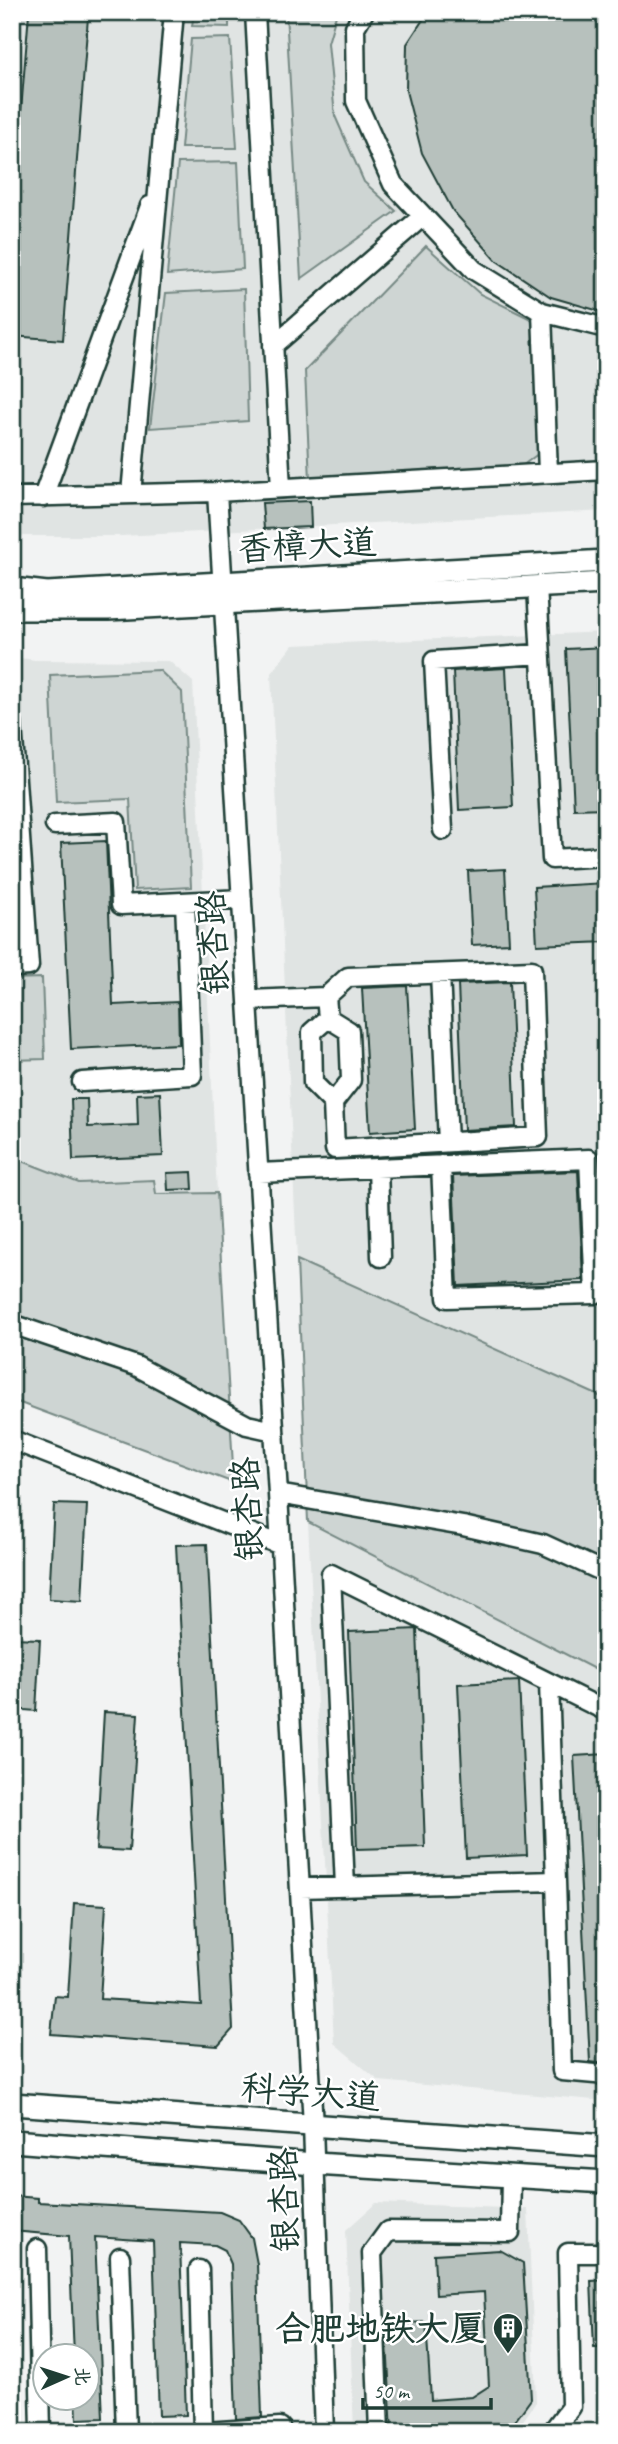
<svg xmlns="http://www.w3.org/2000/svg" width="618" height="2444" viewBox="0 0 618 2444" font-family="Caveat,'LXGW WenKai TC',sans-serif">
<rect width="100%" height="100%" fill="#f2f3f3"/>
<filter id="ink" filterUnits="userSpaceOnUse"><feTurbulence type="fractalNoise" baseFrequency=".0143" numOctaves="2"/><feDisplacementMap in="SourceGraphic" scale="14" xChannelSelector="R" yChannelSelector="G"/><feConvolveMatrix kernelMatrix="1 2 1 2 8 2 1 2 1" color-interpolation-filters="sRGB"/></filter>
<g filter="url(#ink)">
<path fill="#e0e4e3" d="M12 12H606V511L121 536H12Z
M606 632V1399L297 1260 271 673 293 645Z
M12 657 35 660 169 661 193 682 217 1193 155 1194 154 1180 79 1183 12 1157Z
M308 1522 606 1675V2101L379 2081 334 2043Z
M376 2203 528 2209 536 2402 515 2432H354L346 2230Z"/>
<path fill="#ced5d3" stroke="#768984" stroke-width="2" d="M194 12H229V27L192 26Z
M286 12H337L328 43 335 116 364 182 396 211 301 279Z
M230 38 237 148H181L191 39Z
M238 162 243 269 167 275 178 163Z
M426 246 480 294 533 320 539 453 522 466 310 480 305 371Z
M244 289 248 421 150 428 166 293Z
M159 670 182 692 191 887 135 890 130 799 56 802 50 675Z
M42 978 45 1059 12 1060V979Z
M12 1157 79 1183 154 1180 156 1194 217 1193 234 1483 12 1400Z
M297 1260 606 1399V1675L308 1522Z"/>
<path fill="#b7c1bd" stroke="#1f3d34" stroke-width="2" d="M428 12H585L606 26V313L551 297 497 261 453 211 422 153 406 91 407 44Z
M29 13 88 17 63 340 12 336V220Z
M310 501 311 527 264 529 262 503Z
M606 647V808L574 809 566 649Z
M506 668 513 807 459 810 453 671Z
M106 841 113 1005 178 1002 179 1044 71 1049 61 843Z
M505 869 509 943 472 945 468 871Z
M606 883V942L537 945 534 887Z
M510 982 516 1127 464 1130 458 984Z
M407 986 415 1129 370 1132 362 988Z
M160 1093 163 1156 73 1160 71 1099H87L88 1127 138 1125 137 1094Z
M601 1169H606V1279Z
M578 1171 583 1280 458 1286 453 1176Z
M192 1172 193 1189 168 1190 167 1173Z
M54 1504 87 1505 82 1601 49 1599Z
M207 1544 233 2029 218 2046 51 2034 55 1996 68 1997 74 1903 106 1905 100 1999 201 2005 176 1545Z
M417 1629 425 1847 357 1849 349 1632Z
M12 1638 40 1639 36 1711 12 1709Z
M519 1681 527 1855 466 1858 458 1684Z
M104 1712 138 1714 129 1851 96 1849Z
M606 1754V2064L590 2062 574 1756Z
M12 2196 38 2198V2202L220 2212 239 2220 252 2238 257 2264 262 2417 236 2419 231 2264 225 2250 215 2245 180 2243 186 2415 159 2416 153 2241 95 2237 103 2418 77 2419 76 2398H88V2356H74L69 2236 12 2231Z
M500 2250 523 2263 531 2399 507 2432H392L386 2324 426 2322 431 2400 472 2397 489 2386 484 2292 436 2295 434 2254Z
M606 2280V2348H594L591 2281Z"/>
<g fill="none" stroke-linecap="round" stroke-linejoin="round">
<g stroke="#1f3d34" stroke-width="23">
<path id="minor" d="M255 12 281 488
M364 12 355 27 356 101 393 184 474 270 542 312 606 328
M542 312 548 473
M273 346 423 216
M131 494 174 12
M12 497 217 492
M43 497 150 206
M537 586 552 859 606 856
M12 723 29 966 12 967
M55 825 116 822 121 905 242 899
M443 830 434 661 540 654
M440 974 448 1142
M248 1000 326 997 348 977 532 970 538 1137 335 1149 333 1103 313 1083 312 1032 328 1018 326 997
M328 1018 349 1031 351 1080 333 1103
M82 1082 192 1075 185 902
M378 1168 381 1257
M258 1173 589 1159 595 1294 447 1298 441 1165
M12 1324 136 1366 247 1425 274 1431
M12 1440 281 1545
M278 1494 463 1526 543 1544 606 1573
M549 1683 556 1881
M345 1887 331 1574 606 1711
M300 1888 556 1881 562 2071 606 2075
M37 2249 41 2432
M120 2257 126 2432
M199 2270 203 2432
M205 2432 280 2427
M324 2432 313 2126 278 1494 217 492 606 470
M379 2432 372 2253 388 2231 510 2232 511 2176
M552 2432 571 2407 568 2253H606"/>
</g>
<g stroke="#1f3d34" stroke-width="26">
<path id="major" d="M12 589 47 593 606 561
M12 609H108L606 583
M12 2104 606 2146
M12 2141 315 2164 606 2182"/>
</g>
<use href="#minor" stroke="#fff" stroke-width="18"/>
<use href="#major" stroke="#fff" stroke-width="21"/>
</g>
</g>
<defs>
<g id="building-pin" transform="scale(1.575)"><path d="M0 17L-7.5 6A9.5 9.5 0 1 1 7.5 6Z" fill="#1f3d34" stroke="#fff"/><path d="M-4-6H4V6H1V3H-1V6H-4ZM-2.5-4.3h1.7v1.8h-1.7ZM.8-4.3h1.7v1.8H.8ZM-2.5-1h1.7V.8h-1.7ZM.8-1h1.7V.8H.8Z" fill="#fff"/></g>
</defs>
<g fill-rule="evenodd">
<use href="#building-pin" x="508" y="2328"/>
</g>
<g text-anchor="middle" stroke-width="5" stroke-linejoin="round" paint-order="stroke">
<g font-size="35" fill="#1f3d34" stroke="#fff">
<text transform="translate(307 545) rotate(-3)" y="12">香樟大道</text>
<text transform="translate(213 943) rotate(-93)" y="12">银杏路</text>
<text transform="translate(247 1509) rotate(-93)" y="12">银杏路</text>
<text transform="translate(311 2092) rotate(4)" y="12">科学大道</text>
<text transform="translate(284 2200) rotate(-92)" y="12">银杏路</text>
</g>
<g font-size="35" font-weight="bold" fill="#1f3d34" stroke="#fff" text-anchor="end">
<text x="485" y="2340">合肥地铁大厦</text>
</g>
</g>
<rect width="618" height="2444" fill="none" stroke="#fff" stroke-width="42"/>
<rect x="21" y="21" width="576" height="2402" fill="none" stroke="#1f3d34" stroke-width="2.5" filter="url(#ink)"/>
<g transform="translate(66 2377) rotate(87)"><circle r="33" fill="#ffffff" stroke="#a5b1ae" stroke-width="2"/>
<path d="M0-5L12 26L0 18L-12 26Z" fill="#1f3d34"/>
<text y="-10" font-size="19" font-weight="bold" text-anchor="middle" fill="#1f3d34">北</text>
</g>
<path d="M363 2398v10h128v-10" fill="none" stroke="#1f3d34" stroke-width="3.5"/>
<text x="373" y="2398" font-size="21" fill="#1f3d34" stroke="#ffffff" stroke-width="5" paint-order="stroke">50 m</text>
</svg>
